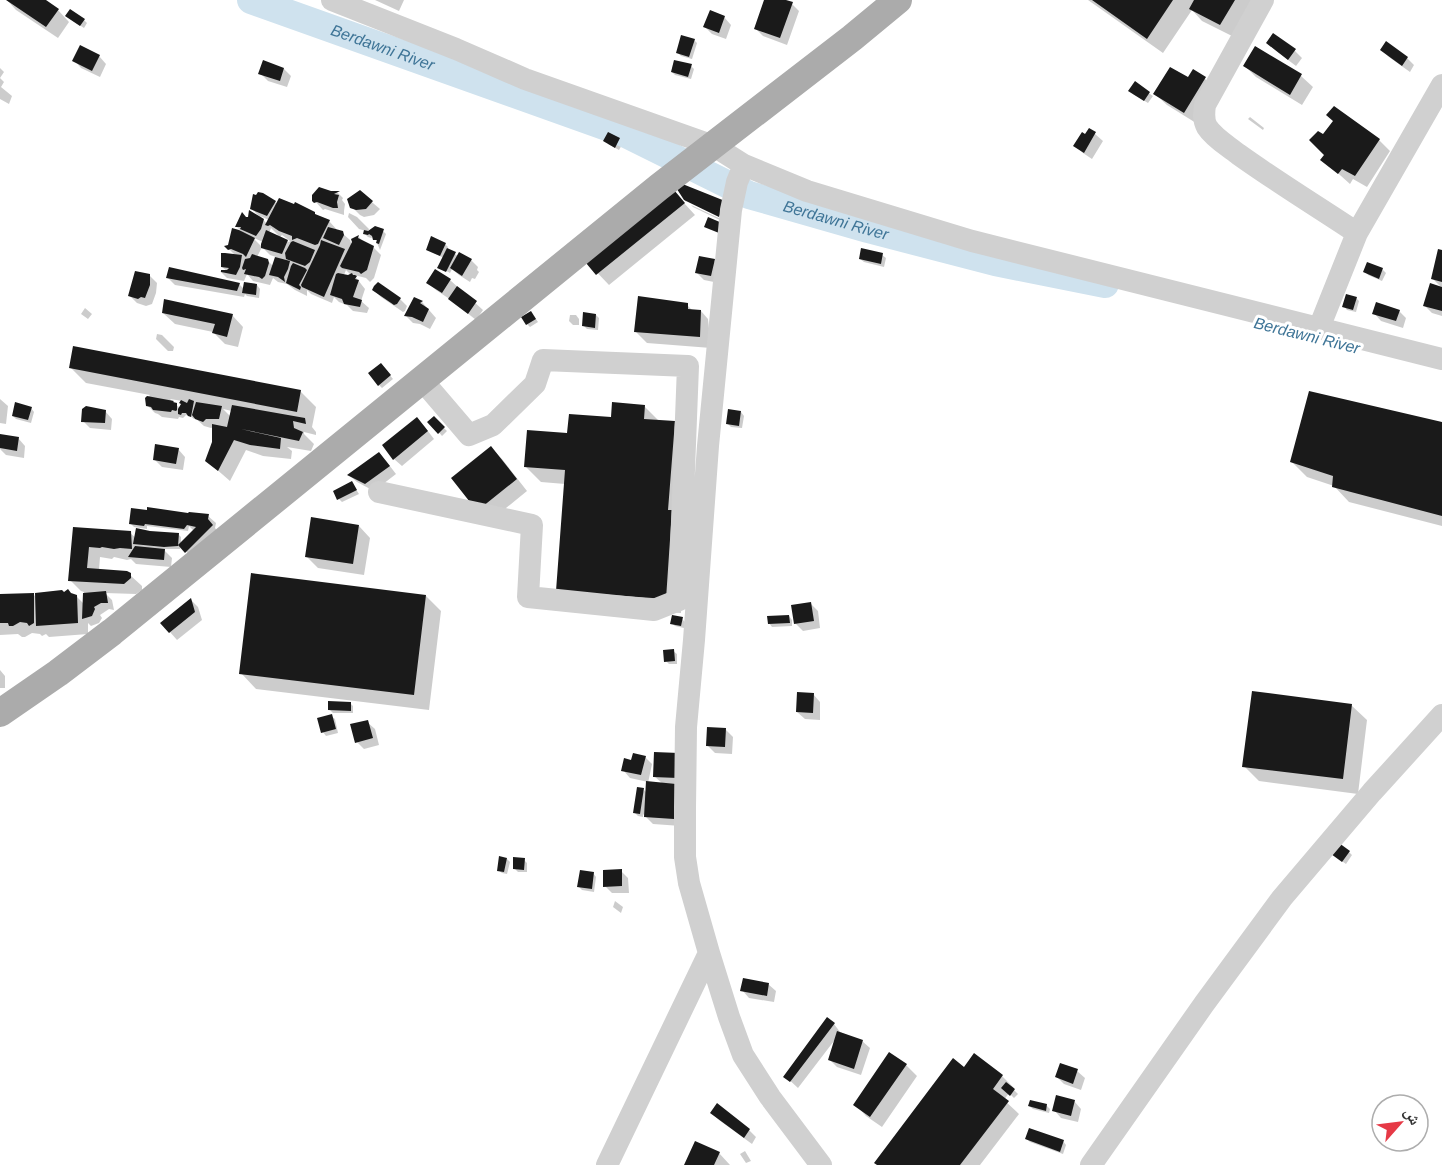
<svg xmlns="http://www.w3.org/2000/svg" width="1442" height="1165" viewBox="0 0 1442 1165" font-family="Helvetica,'Noto Naskh Arabic',sans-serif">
<rect width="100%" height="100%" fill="#fff"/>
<path fill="#0003" fill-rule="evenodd" d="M7 0H43L58 10 69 22 58 38 16 10Z
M375 0H404L399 11Z
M765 0H782L792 4 799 11 787 45 763 36 755 28Z
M1088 0H1253L1232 36 1202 21 1192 10 1163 53Z
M724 17 731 25 726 39 712 34 705 27Z
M70 19 84 20 87 23 84 28Z
M1274 35 1295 51 1302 58 1296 66 1275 50 1268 43Z
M694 40 697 43 692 59 681 56 677 52Z
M1256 48 1301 76 1313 87 1302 105 1256 77 1245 66Z
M1382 50 1407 58 1414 65 1410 72 1389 57Z
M99 56 106 64 100 77 81 68 74 60Z
M691 66 694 69 691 79 675 75 672 72Z
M0 68 4 72 0 78 4 82 1 87 12 96 9 104 0 99Z
M284 69 291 76 287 87 268 81 260 73Z
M1194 71 1205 79 1216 90 1196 123 1167 105 1155 94 1188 79Z
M1135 84 1153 96 1148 103 1133 94Z
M1250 117 1264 128 1263 130 1248 119Z
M1089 130 1095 134 1103 141 1092 159 1083 153 1075 146 1086 136Z
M609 134 623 143 619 150 608 144Z
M1324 136 1379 140 1390 151 1367 187 1353 179 1350 184 1322 159 1326 155Z
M681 185 725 202 732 210 726 223 693 207 691 205 725 221 726 219 687 200 686 202 677 186Z
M336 191 343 198 342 200 345 204 344 211V215L325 209 323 210 314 200Z
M360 192 380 209 374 215 364 217 360 215 352 207Z
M674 192 695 215 609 285 588 263Z
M275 202 278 205 315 214 317 216 329 221 339 232 342 233 350 240 353 249V240L359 237 365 244 373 247 381 255 374 278 370 282 366 278 354 275 365 289 361 301 369 308 367 313 353 311 347 305 339 302 334 297 332 303 311 294 307 290V296L295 290 287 284 278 282 273 278 270 285 253 281 247 274 244 281 227 278 220 271H227L222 267 236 256 227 247 242 232 237 227 247 218 260 217 251 208ZM260 216 269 220 267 224ZM271 228 280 237 282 235 290 241 289 242 269 233ZM252 237 263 242 262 247 270 255 276 257 273 266 267 260 257 257 262 247ZM346 270 353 277 344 275Z
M349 213 357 217 369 229 368 232 383 231 386 234 380 250 374 236 371 238 368 237 365 234 366 231 359 229 348 217Z
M445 244 448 247 447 249 458 256 471 260 478 267 477 270 479 272 475 279 472 278 470 282 459 275 452 269 450 273 441 268 444 258 431 252 427 249Z
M1442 251V288L1433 279Z
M882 255 886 258 884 267 864 262 860 259Z
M714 261 722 268 719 283 704 280 697 273Z
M1382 269 1386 273 1382 281 1368 275 1365 271Z
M149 275 157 283 156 293 152 304 146 306 137 303 130 296Z
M168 278 239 284 244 289 257 285 260 289 259 298 247 296 245 294 244 297 175 285Z
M450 280 483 310 476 320 451 300 436 290 428 283Z
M1442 288V316L1432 313 1425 306Z
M374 290 400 299 407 306 405 311 403 312 381 297Z
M1356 298 1359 301 1356 312 1347 310 1344 306Z
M415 299 422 302 436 318 430 329 420 324 413 323 406 316Z
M687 305 693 311H701L708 319 711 348 647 343 635 331Z
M85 308 92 314 88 319 81 314Z
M1399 311 1406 318 1403 328 1381 321 1374 313Z
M163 313 232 315 243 327 238 347 225 344 213 332 175 324Z
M570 315H576L579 319V325H573L569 321Z
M596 315 599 318 598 330 587 329 584 326Z
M534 316 538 322 530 327 527 324Z
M157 334 162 335 174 347 173 351H168L156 339Z
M71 368 300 391 316 407 312 427 316 432V435L304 432V434L314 444 311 451 287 447 292 451 291 459 263 456 246 450 230 481 207 461 214 442V427L211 428 204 426 194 417V419L190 416 186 415 183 418 179 417 178 419 162 417 158 414 155 413 147 405 146 399 150 395 86 383ZM170 399 182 401 180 408 175 404ZM223 409 232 411 231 417Z
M384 368 393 379 382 388 379 385Z
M0 399 8 406 6 424 0 423Z
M644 406 660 422 674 423 687 527 681 613 573 606 565 484 541 482 526 467 569 435Z
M31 408 34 412 31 423 16 419 13 416Z
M105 411 112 419 111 430 90 428 83 421Z
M741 412 744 416 742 428 731 427 728 424Z
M434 418 447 431 442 436 430 422Z
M1442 424V526L1349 502 1334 486 1307 477 1292 462Z
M424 426 434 439 402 466 394 459Z
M18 438 25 446 24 458 6 455 0 449V439Z
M491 448 502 459 527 491 490 521 478 510Z
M178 449 185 457 183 470 162 467 155 460Z
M386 461 396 474 374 491 357 482 350 476Z
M352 483 359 494 342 502 339 499Z
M208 516 216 523 215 528 219 533 193 559 181 546 180 549H163L172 558 171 567 136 564 131 559 127 560 114 557 112 559 100 557 99 570 130 575 142 586V590L136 594 105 593 112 600 114 610 109 609 100 615 102 618 99 623 91 626 88 623V634L49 637 46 634 42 636 40 634 32 633 25 637H22L18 634 0 635V595L33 594 37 598 76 596 84 604V592L81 591 70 580 75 528 130 533 136 538 178 534 181 537V544L194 531 189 526 188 531 147 526V529L134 527 130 523Z
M359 526 370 538 364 575 318 568 307 557Z
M426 596 441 611 429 710 256 689 241 673Z
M191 600 198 607 202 620 177 640 162 623Z
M811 604 818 611 820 628 803 631 795 623Z
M789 616 792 620V626L772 627 769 623Z
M682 619 685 622 684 628 675 626 672 623Z
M673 651 677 654V664H669L666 661Z
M0 670 5 676V688H0Z
M813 694 820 702V720L805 719 797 712Z
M350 703 353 706V713H333L330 710Z
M1351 705 1367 720 1358 794 1259 781 1244 766Z
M331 716 335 719 338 733 326 736 323 732Z
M367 722 375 729 379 745 364 749 357 742Z
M725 729 733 737 732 754 715 753 707 745Z
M679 755 681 826 653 824 643 814V817L638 816 635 813 644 790 647 793 648 782 630 778 623 770 633 762 645 757 652 764 648 783 663 784 654 776Z
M1349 852 1352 855 1346 864 1336 857Z
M507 859 510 862 507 874 502 873 498 870Z
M524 860 527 863V872H518L514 868Z
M621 871 628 878 629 893H612L605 886Z
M593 873 596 877 594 892 582 890 579 887Z
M615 901 623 907 621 913 613 907Z
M768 984 776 991 774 1002 749 998 742 990Z
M834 1024 840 1032 862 1041 870 1048 861 1075 837 1067 830 1060 837 1037 798 1088 785 1076Z
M975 1055 1002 1076 1014 1088 1013 1089 1018 1094 1014 1098 1009 1093 1004 1100 1019 1114 980 1165H878Z
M906 1065 917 1076 882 1127 866 1116 855 1104Z
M1077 1071 1085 1078 1081 1090 1064 1084 1057 1077Z
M1074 1101 1081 1109 1078 1122 1061 1118 1054 1110Z
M1029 1106H1047L1050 1109 1049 1113 1033 1109Z
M712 1113 749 1130 756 1137 752 1144 719 1120Z
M1027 1139 1063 1141 1066 1145 1063 1154 1030 1142Z
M745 1151 751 1161 746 1163 740 1154Z
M719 1153 730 1165H686Z"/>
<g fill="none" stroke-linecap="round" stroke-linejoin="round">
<path stroke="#cfe2ee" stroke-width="28" id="s1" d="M251 0 624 133 749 195 868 229 995 262 1105 284"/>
</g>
<path fill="#1a1a1a" d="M6 0H46L59 9 46 27Z
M764 0H786L793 2 780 38 754 29Z
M1092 0H1173L1147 39Z
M1194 0H1235L1220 25 1189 9Z
M70 9 85 19 80 26 65 16Z
M710 10 725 16 719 33 703 27Z
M1273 33 1296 49 1288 60 1266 43Z
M681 35 695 39 689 57 676 53Z
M1386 41 1408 57 1402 66 1380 50Z
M80 45 100 55 92 71 72 61Z
M1255 46 1302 74 1290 95 1243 66Z
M263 60 284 68 280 81 258 74Z
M674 60 692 64 688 77 671 72Z
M1170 67 1188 77 1193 69 1206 77 1184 113 1153 94Z
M1135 81 1150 92 1144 101 1128 91Z
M1334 106 1380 139 1355 176 1342 169 1338 174 1320 160 1324 155 1309 140 1318 131 1323 134 1333 121 1326 115Z
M1089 128 1096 132 1084 153 1073 146 1082 132 1085 134Z
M608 132 620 138 615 148 603 141Z
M680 183 725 201 719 217 684 200 675 186Z
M319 187 331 191H340L334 194 339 195 337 202 338 208H333L317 202 314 203 312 201V195Z
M360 190 373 201 366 209 356 210 350 208 347 199Z
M674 190 685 203 596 275 586 263Z
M258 192 263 193 276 201 267 216 250 209 253 194 256 195Z
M279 198 294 204 295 202 315 212V214L330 220 318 244 315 245 297 238 292 240V236L279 231 270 225 268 226 265 225Z
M249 210 264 219 261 229 256 236 240 229 241 227H235L242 212 246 217H248Z
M708 217 722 223 719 233 704 227Z
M375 226 384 229 379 244 376 243 377 240H373L372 236 369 234 368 235 363 234 364 230 368 231Z
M328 227 343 231 344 235 339 245 323 238Z
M232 228 239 230 255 238 246 257 243 254 231 249 228 250 224 246 228 245Z
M266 230 288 240 282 254 261 248V244Z
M359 235 358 238 374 246 367 270 361 274 359 272 342 268 340 266 352 242 351 239Z
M431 236 446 243 440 256 426 250Z
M321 240 345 249 324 297 302 287 301 285 320 245Z
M293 241 315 250 310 262 305 266 286 259 285 253 291 242Z
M447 248 456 252 446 272 437 268Z
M861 248 883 253 881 264 859 259Z
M1438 249 1442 250V282L1431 279Z
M459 252 472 259 462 276 450 268Z
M221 253H225L242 255 240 267 236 275 221 272V270H227L229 268 221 267Z
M252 254 268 259 269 263 265 276 262 279 259 277 244 274 246 269 243 270 242 268 245 259 250 258Z
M699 256 715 259 711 276 695 273Z
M275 257 290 261 288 269 284 277 285 282 278 277 269 275Z
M1367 262 1383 268 1379 279 1363 272Z
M293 263 305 268 307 270 299 285 301 287 300 290 286 283 291 266Z
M169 267 240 283 237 291 166 278Z
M435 269 451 279 442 293 426 283Z
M135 271 150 274V285L145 298 141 297 138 299 128 296Z
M338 273 348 275 352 273 353 275H355L357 276 355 279 359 280 353 297 362 300 360 307 344 304 342 299 330 295 336 274Z
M244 282 257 284 256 295 242 293Z
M378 282 401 298 397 304 394 305 372 290 374 286Z
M1430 283 1442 287V311L1423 306Z
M457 286 477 301 468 314 448 299Z
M1346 294 1357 297 1353 310 1342 307Z
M638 296 688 303V309L701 310 700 337 634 332Z
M414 297 423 301 420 303 429 309 423 322 412 317 404 316Z
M164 299 233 314 227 337 212 333 215 324 162 313Z
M1376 302 1400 310 1396 321 1372 314Z
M531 311 536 319 526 325 521 317Z
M583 312 596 314 595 328 582 326Z
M73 346 301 390 297 412 69 368Z
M381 363 391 375 378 386 368 373Z
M1309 391 1442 422V516L1332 487 1333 476 1290 462Z
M147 396 174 401 173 402 177 403V410L176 411 172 410 171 412 153 410 151 407 146 406 145 398Z
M189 399 194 401 191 417 188 416 186 413H182L181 415 178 414V409L181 404 179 403 181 400 187 403Z
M15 402 32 407 28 420 12 416Z
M196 402 222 406 219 419H206L203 422 195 419 192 415Z
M612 402 645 405 644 419 675 421 668 510H672L666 599 556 591 565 470 524 467 527 430 567 433 569 414 611 417Z
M232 405 305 418 306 424 293 421 294 428 303 432 299 441 241 429 281 438 280 449 250 445 234 440 218 471 205 461 212 442V424L227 427Z
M86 406 106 410 105 423 81 422 82 409Z
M728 409 741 411 739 426 726 424Z
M434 416 445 427 438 434 427 422Z
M417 417 428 431 393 460 382 445Z
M0 434 19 437 17 451 0 448Z
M155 444 179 448 176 464 153 460Z
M491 446 517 479 477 511 451 478Z
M379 452 390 466 365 484 347 475Z
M352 481 357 490 337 500 333 491Z
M147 507 188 513 189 512 209 514 208 519 213 525 185 553 178 545 196 527 187 525 184 529 145 524 144 526 129 524 131 508 147 510Z
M311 517 359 525 353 564 305 557Z
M73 527 131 531 132 549 120 548 114 549 102 547 100 548 89 547 87 568 127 571 131 573V578L124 584 68 581Z
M136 528 150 531 179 533 178 546 164 547 133 544Z
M135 546 165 549 164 560 128 557Z
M251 573 426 595 414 695 239 674Z
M68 589 71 593 77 595 78 623 36 626 35 593 62 590 64 592Z
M106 591 108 603H101L94 607 95 609 92 616 82 619 83 593Z
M34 593V623L29 626 27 623 20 622 13 626H9L8 623H0V594Z
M191 598 195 612 169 633 160 623Z
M811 602 814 621 794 624 791 605Z
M672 615 683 617 681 626 670 624Z
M789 615 790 623 768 624 767 616Z
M674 649 675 661 664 662 663 650Z
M1252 691 1352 704 1343 779 1242 767Z
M797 692 814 693 813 713 796 712Z
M328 701 351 702V711L328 710Z
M332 714 336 729 321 733 317 718Z
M368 720 373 738 355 743 350 724Z
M707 727 726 728 725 747 706 746Z
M654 752 679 753 678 778 653 777Z
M633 753 646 756 641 775 621 771 624 758 631 760Z
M646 781 676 784 674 819 644 817Z
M637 787 644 788 640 814 633 813Z
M1339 843 1350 851 1342 862 1331 854Z
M499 856 507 858 504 872 497 871Z
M513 857 525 858 524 870 513 869Z
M622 869V886L603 887V870Z
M580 870 594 872 592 889 577 887Z
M743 978 769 983 767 996 740 991Z
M827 1017 835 1023 790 1082 783 1077Z
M837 1031 863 1040 854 1069 828 1060Z
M889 1052 907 1064 870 1117 853 1105Z
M974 1053 1003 1075 993 1089 1009 1101 960 1165H877L874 1163 953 1058 964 1067Z
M1060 1063 1078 1069 1073 1084 1055 1077Z
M1006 1082 1015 1089 1010 1096 1001 1088Z
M1056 1095 1075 1100 1071 1116 1052 1111Z
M1030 1100 1047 1104 1046 1111 1028 1106Z
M717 1103 750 1129 744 1138 710 1113Z
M1029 1128 1064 1140 1060 1152 1025 1139Z
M695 1141 720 1152 714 1165H684Z"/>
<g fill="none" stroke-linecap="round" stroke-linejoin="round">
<path stroke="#d0d0d0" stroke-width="22" d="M332 0 456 49 525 79 714 146 744 165 807 191 972 241 1442 359
M1263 0 1205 105C1204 112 1203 120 1207 127 1214 138 1228 146 1238 154 1277 182 1318 207 1357 233
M744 165 737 182 731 210 708 446 694 640 686 727 685 808V857L689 883 709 953 729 1017 743 1055 770 1097 821 1165
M1319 328 1357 233 1442 85
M379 492 532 525 528 597 654 610 679 600 688 366 543 360 535 384 493 425 469 435 422 380
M607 1165 709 953
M1091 1165 1204 1004 1282 898 1372 792 1442 715"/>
<path stroke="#ababab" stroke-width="28" d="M0 713 58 673 112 632 659 187 852 38 898 0"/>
</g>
<g text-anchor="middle" stroke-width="6" stroke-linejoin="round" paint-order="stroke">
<g font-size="16" font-style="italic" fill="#3f7597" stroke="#fff">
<text dy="6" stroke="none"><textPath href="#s1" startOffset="140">Berdawni River</textPath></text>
<text dy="6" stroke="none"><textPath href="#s1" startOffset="626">Berdawni River</textPath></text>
<text transform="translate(1307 335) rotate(14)" y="6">Berdawni River</text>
</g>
</g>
<g transform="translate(1400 1123) rotate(62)"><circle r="28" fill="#ffffff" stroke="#adadad" stroke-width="1.5"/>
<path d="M0-4.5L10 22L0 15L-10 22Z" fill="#e63946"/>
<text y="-9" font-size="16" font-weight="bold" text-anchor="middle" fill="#333333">ش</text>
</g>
</svg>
